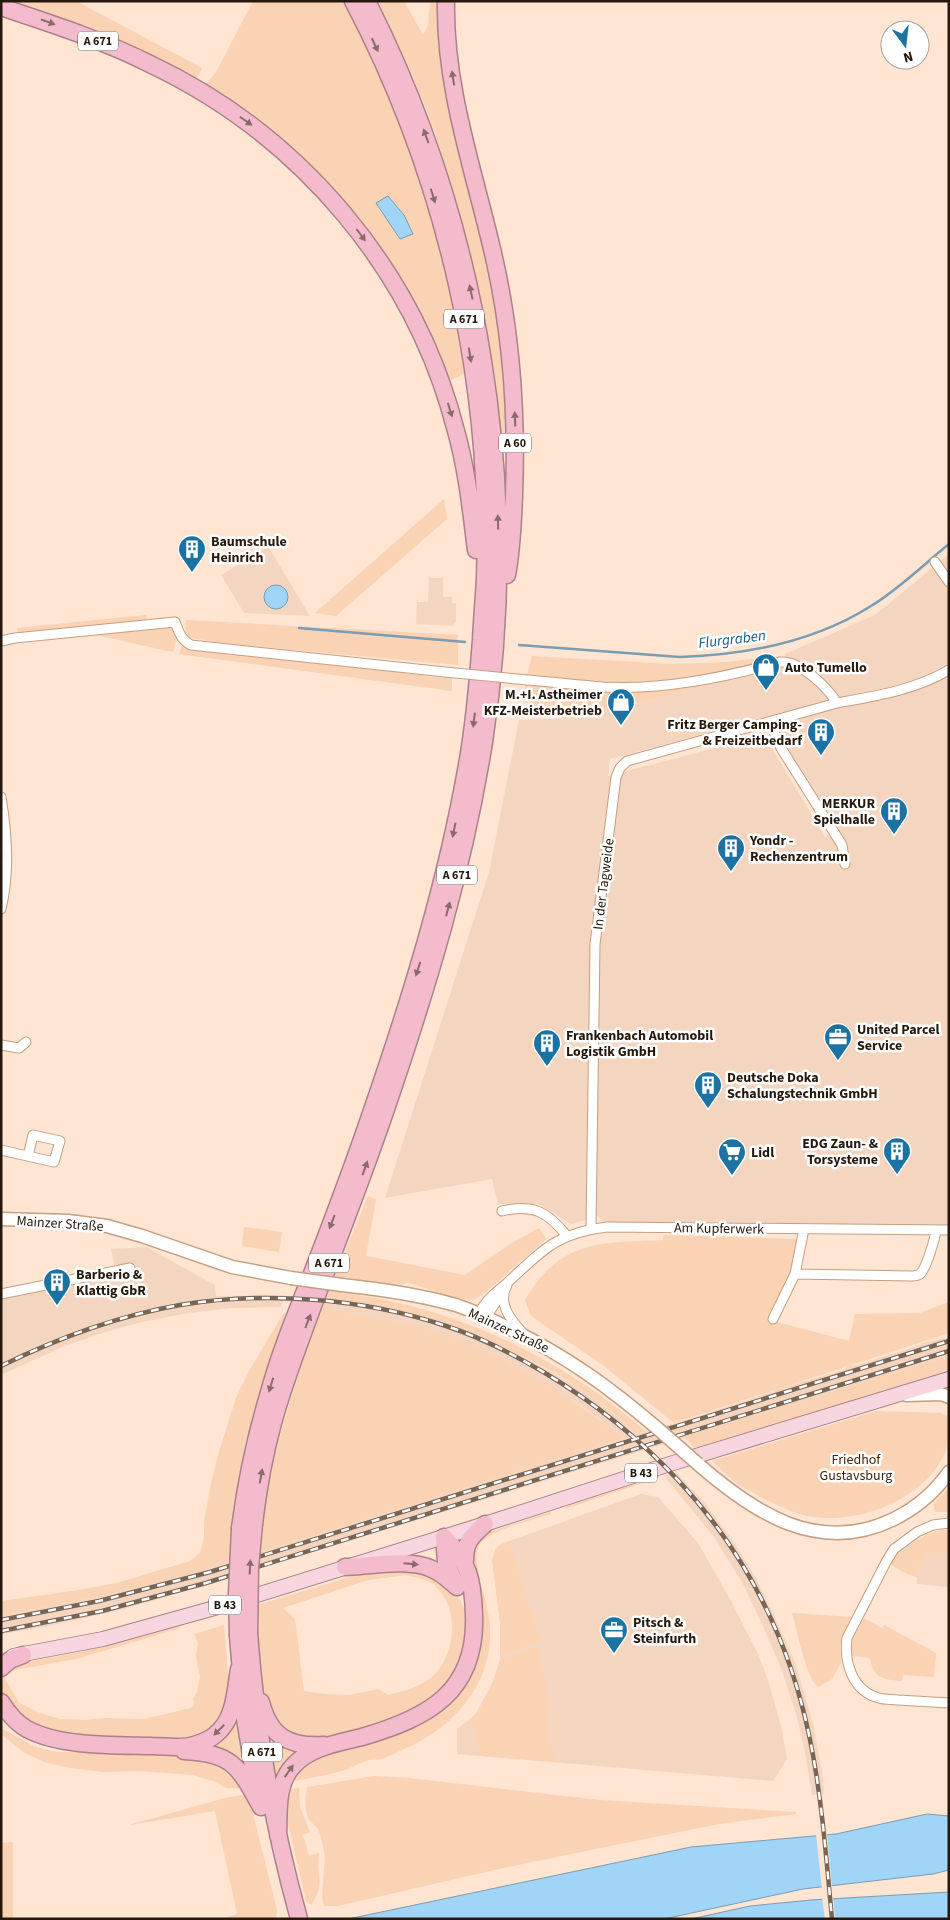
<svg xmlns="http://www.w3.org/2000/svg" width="950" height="1920" viewBox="0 0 950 1920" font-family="'Source Sans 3',sans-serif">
<rect width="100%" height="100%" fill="#ffe5d2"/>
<path fill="#f4d6c0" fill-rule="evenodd" d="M268 546 310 616 244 613 221 575Z
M949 554V1225L608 1222 603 1221 598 1216 571 1224 539 1204H498L492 1179 385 1198 489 872 519 720 581 718 784 665 785 654 875 615ZM771 716 788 750 839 829 825 837 764 735 608 776 610 759Z
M429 578H443V597H452V603H456V622L452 626 416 624 417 602H428Z
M146 1247 215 1285 216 1296 285 1295 281 1307 230 1308 183 1314 138 1323 99 1334 60 1348 1 1375V1297L116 1273 111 1249Z
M336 1299 400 1310 446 1323 482 1336 517 1353 588 1393 623 1421 636 1434 674 1423 675 1424 774 1391 777 1389 843 1370 848 1366 860 1364 917 1346 922 1343 949 1337V1356L213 1583 124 1609 44 1627 1 1634V1616L120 1592 208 1569 624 1438 583 1407 511 1364 437 1333 399 1322 330 1310Z
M676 1472 703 1501 731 1538 756 1578 776 1619 796 1665 813 1724 823 1778 824 1794 812 1795 805 1752 796 1714 781 1668 762 1624 743 1584 714 1537 664 1476Z
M641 1494 658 1497 698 1543 730 1599 758 1654 768 1680 782 1730 787 1759 773 1781 457 1754V1729L475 1715 493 1681 500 1660V1621L492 1560 496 1548 501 1544Z
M943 1530H949V1587L917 1584V1577L907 1574 897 1554 927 1534Z"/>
<path fill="#fad2b4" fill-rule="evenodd" d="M6 1H82L78 2 202 68 196 80Z
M253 1H343C385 83 421 171 443 261 452 298 458 336 464 374L447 382 391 266 205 85 216 72Z
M378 1H404L423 35 428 25 430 1H438L444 62 484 233 508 370 507 441 502 438C491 333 468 230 434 130 418 86 398 44 378 1Z
M444 499 447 519 336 616 315 613Z
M146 615 147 621 18 633 17 628Z
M186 620 458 635V665L229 644 185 637Z
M172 627 177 637 173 652 91 634Z
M182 646 452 679V691L179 654Z
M532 656 673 664 726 662 769 657 770 659 722 674 638 684H603L527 675Z
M784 665 581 718H562L523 701 526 685 622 690Z
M368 1196 376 1199 366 1256 465 1275 512 1243 539 1228 546 1239 486 1292 474 1300 458 1299 406 1282 405 1284H377L346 1277 339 1293C450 1304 562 1358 645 1431L636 1434C610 1406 577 1385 544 1367 477 1331 412 1309 336 1299L331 1310C353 1314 376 1317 399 1322 482 1340 557 1387 624 1438L208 1569 120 1592 1 1616V1601L80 1590 120 1582 190 1561 200 1553 204 1538V1523L210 1488 218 1455 236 1398 248 1373 283 1314 288 1313 262 1388 246 1441 230 1531 263 1521C279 1407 324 1302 368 1196Z
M244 1227 282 1232 279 1252 242 1246Z
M664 1235 798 1239 790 1273 769 1320 849 1341 855 1314 920 1313 948 1302 949 1284V1333L674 1423 604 1366 531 1316 525 1300C561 1239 600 1243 663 1240Z
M949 1356V1373L697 1450 684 1437Z
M877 1411 941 1413 949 1417C949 1425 950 1436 948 1444 932 1498 859 1526 807 1516 788 1512 754 1494 738 1484 728 1477 721 1469 712 1461Z
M657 1474 648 1481 565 1509 571 1503Z
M949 1488V1512H935L933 1504Z
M550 1512 552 1514C535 1519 488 1530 479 1545 471 1559 487 1600 489 1618 498 1679 455 1728 402 1750 395 1753 388 1757 381 1759 376 1760 371 1759 366 1761 357 1764 350 1769 341 1771 324 1776 306 1779 289 1782L303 1762 415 1725 481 1639 482 1618 471 1568 473 1544 487 1533Z
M943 1530H949V1554L925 1552 924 1564H918L917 1577 907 1574 889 1564C903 1547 921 1535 943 1530Z
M509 1541 541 1641 500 1655V1621L492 1560 496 1548Z
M418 1569 453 1591 460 1600 466 1613 468 1624 457 1679 422 1710 332 1739 290 1738 267 1712 261 1688 255 1616 257 1605 370 1571ZM406 1575C414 1577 424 1579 432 1583 435 1584 437 1588 440 1591 459 1613 455 1656 433 1676 421 1687 404 1691 388 1695L378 1689 350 1695 324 1694 304 1691 295 1619 283 1608 368 1580Z
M792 1613 853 1617 840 1645 841 1663 832 1679 818 1687C806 1678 797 1629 792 1613Z
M864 1618 882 1628 884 1625 936 1653 934 1677 903 1675 902 1681C884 1680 873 1678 870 1658L851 1656 853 1638Z
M224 1625 229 1684 224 1718 194 1741 94 1739 51 1732 22 1719 1 1695V1673L12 1665 76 1653 174 1627 181 1628 76 1659 8 1671 5 1679 19 1703 40 1713 60 1719 86 1720 106 1718 144 1719 191 1708 194 1703 193 1699 197 1692 200 1677 196 1656 198 1643 194 1634Z
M537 1646 551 1707 545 1722 556 1762 481 1756 471 1718C485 1707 496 1677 500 1660Z
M237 1694 249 1775 210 1750Z
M263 1718 300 1749 277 1791Z
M1 1728 35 1747 57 1752 170 1753 223 1762 243 1788H226L213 1781 193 1775 139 1771 104 1772 69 1768 44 1762 23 1752 1 1734Z
M374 1776 409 1778 599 1800 796 1812V1814L718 1824 503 1868 338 1906H324C319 1893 327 1867 324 1852 323 1845 321 1836 318 1829 316 1826 313 1824 310 1821 304 1812 305 1797 307 1787Z
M299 1788 300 1807 310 1832 303 1835 309 1856 319 1853C316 1876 326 1884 311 1905L306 1901 286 1815 287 1790Z
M248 1794 277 1910 276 1918 220 1919 237 1914 215 1811 129 1825 225 1798Z
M13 1842V1919H1V1843Z"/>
<path fill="#a0d5f8" stroke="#7b9cb1" d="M388 196 404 215 413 234 400 239 376 203Z
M264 597a12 12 0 1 1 24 0a12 12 0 1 1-24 0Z
M927 1814 949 1816V1870L933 1874 803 1889 664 1919H348L691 1847 836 1834Z
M949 1892V1919H691L750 1906 811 1900Z"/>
<path fill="#ffe5d2" d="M827 1832 832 1888 822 1890 816 1834Z
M822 1897H833L835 1919H825Z"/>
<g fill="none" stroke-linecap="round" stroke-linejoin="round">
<path stroke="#7b9cb1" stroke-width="2.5" d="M299 628 465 642
M519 645 680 657C745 655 814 642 871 606 899 589 923 565 949 544"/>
<g stroke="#c69e80" stroke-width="11">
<path id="minor" d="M935 562 949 582
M1 641 15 638 175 622C179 632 181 640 191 645L445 672
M527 680C552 682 578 685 603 687 663 690 722 678 780 662 800 660 827 687 837 703 876 696 915 690 949 670
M770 722 781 748 842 845 845 864
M1 797C7 834 10 872 1 909
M1 1045 19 1048 26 1042
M1 1150 54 1162 60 1141 33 1135 28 1156
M502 1211C533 1204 547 1211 567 1236
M591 1229 595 944 616 777 620 768 627 761 837 703
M804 1229 795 1274 912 1276C915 1276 917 1276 920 1274 926 1269 935 1239 936 1230
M507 1285C497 1303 510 1319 522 1332
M1 1294 130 1268
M479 1314C485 1300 496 1293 507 1283 543 1250 556 1233 607 1227L949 1230
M479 1314 490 1311 503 1292
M773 1319 795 1274
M949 1523 933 1525 917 1532 894 1549 886 1562 847 1638C844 1662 852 1691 879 1698 885 1700 892 1699 898 1700 915 1701 932 1702 949 1703"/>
</g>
<g stroke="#c69e80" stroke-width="15">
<path id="secondary" d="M1 1219 68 1221 107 1226 142 1236 232 1267 291 1278
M342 1285C379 1289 416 1294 452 1304 471 1309 490 1319 508 1328 565 1355 609 1387 657 1428
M906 1395 941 1394 949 1397
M698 1464C754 1513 819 1556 894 1519 916 1508 935 1492 949 1472"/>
</g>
<g stroke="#ab8289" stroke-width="16">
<path id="primary" d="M13 1656 103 1639 218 1607 485 1524 673 1463 949 1379"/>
</g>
<g stroke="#ab8289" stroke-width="19">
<path id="motorway" d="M446 1C444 90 476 176 495 262 512 339 517 417 514 495 513 522 512 549 507 575
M1 7C52 24 102 40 150 64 300 135 415 270 456 431 467 470 471 510 476 550
M254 1524C258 1490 264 1456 273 1423 284 1382 300 1342 314 1303 339 1238 364 1174 386 1109 427 989 464 868 484 742 523 490 482 229 367 1
M240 1528C246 1483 255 1439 268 1396 279 1355 295 1316 311 1276 331 1224 351 1172 369 1119 410 1001 447 882 468 759 475 720 478 680 481 640 482 619 484 598 485 577 492 379 445 176 353 1
M444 1537 446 1562 455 1583
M465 1561C465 1541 471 1537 485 1524
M345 1567C371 1566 409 1558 432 1569 442 1573 449 1580 457 1587
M249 1633C256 1730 273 1825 299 1919
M238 1636 245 1719 257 1790
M1 1668 10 1660 23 1655
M1 1702C8 1713 16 1723 27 1729 60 1747 116 1745 152 1746 166 1746 181 1749 194 1745 201 1743 209 1740 215 1735 235 1719 235 1693 239 1669
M261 1702C270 1737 289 1747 324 1745
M184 1751C233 1753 239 1767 261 1807
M278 1835C279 1812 276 1784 293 1766 310 1747 338 1743 362 1737 428 1718 477 1692 474 1615 473 1581 469 1561 444 1537"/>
</g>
<use href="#minor" stroke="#fff" stroke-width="9"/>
<use href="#secondary" stroke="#fff" stroke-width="12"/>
<use href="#primary" stroke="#f8d6e0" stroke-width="14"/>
<use href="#motorway" stroke="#f3bbcc" stroke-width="16"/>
<g stroke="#776556" stroke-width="4.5">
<path id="rail" d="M1 1366C58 1338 117 1316 180 1305 265 1291 363 1298 446 1326 480 1337 513 1354 545 1373 643 1432 725 1516 772 1621 817 1719 822 1814 832 1919
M1 1620 99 1601 210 1572 949 1341
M1 1631 102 1611 206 1583 949 1351"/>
</g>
<use href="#rail" stroke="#fff" stroke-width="2.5" stroke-dasharray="8" stroke-linecap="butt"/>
<g stroke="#c69e80" stroke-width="11" stroke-linecap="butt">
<path id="minor-bridge" d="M445 672 527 680"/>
</g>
<g stroke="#c69e80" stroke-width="15" stroke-linecap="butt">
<path id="secondary-bridge" d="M291 1278 342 1285
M657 1428 698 1464"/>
</g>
<g stroke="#ab8289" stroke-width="19" stroke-linecap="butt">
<path id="motorway-bridge" d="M249 1633 250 1568 254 1524
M238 1636 237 1593 240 1528"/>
</g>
<use href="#minor-bridge" stroke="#fff" stroke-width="9"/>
<use href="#secondary-bridge" stroke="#fff" stroke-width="12"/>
<use href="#motorway-bridge" stroke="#f3bbcc" stroke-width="16"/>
</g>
<defs><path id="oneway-solid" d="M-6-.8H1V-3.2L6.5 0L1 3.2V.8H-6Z" transform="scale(1.25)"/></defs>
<g fill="#8c6a6c">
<use href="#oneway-solid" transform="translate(48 22) rotate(19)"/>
<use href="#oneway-solid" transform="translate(375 45) rotate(65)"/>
<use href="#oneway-solid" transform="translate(453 78) rotate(-99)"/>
<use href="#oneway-solid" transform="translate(246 121) rotate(35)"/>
<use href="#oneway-solid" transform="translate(426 136) rotate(-110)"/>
<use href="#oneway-solid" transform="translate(433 196) rotate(73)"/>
<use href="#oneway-solid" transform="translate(361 235) rotate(53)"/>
<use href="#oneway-solid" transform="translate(471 292) rotate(-102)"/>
<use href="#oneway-solid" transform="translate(470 355) rotate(81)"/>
<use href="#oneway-solid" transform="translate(450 410) rotate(73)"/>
<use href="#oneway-solid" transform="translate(515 419) rotate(-92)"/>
<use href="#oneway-solid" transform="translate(498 522) rotate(-91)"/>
<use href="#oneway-solid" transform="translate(474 720) rotate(97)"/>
<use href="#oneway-solid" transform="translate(454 830) rotate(102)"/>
<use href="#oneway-solid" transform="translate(448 909) rotate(-75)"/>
<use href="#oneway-solid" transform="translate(418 969) rotate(108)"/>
<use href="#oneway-solid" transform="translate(365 1168) rotate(-70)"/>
<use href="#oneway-solid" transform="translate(332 1222) rotate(111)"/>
<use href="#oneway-solid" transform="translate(308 1321) rotate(-69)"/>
<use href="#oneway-solid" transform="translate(271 1385) rotate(107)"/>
<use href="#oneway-solid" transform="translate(261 1476) rotate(-80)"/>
<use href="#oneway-solid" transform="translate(411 1564) rotate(5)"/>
<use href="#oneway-solid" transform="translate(250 1567) rotate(-87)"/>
<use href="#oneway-solid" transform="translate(219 1730) rotate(135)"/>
<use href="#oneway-solid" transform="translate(289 1771) rotate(-55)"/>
</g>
<defs>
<g id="building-pin" transform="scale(1.4375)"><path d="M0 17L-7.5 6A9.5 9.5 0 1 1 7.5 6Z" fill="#1a73a2" stroke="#fff"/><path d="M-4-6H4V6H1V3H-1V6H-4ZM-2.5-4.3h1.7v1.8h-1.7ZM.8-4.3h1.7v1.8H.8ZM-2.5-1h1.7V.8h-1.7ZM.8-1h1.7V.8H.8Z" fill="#fff"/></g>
<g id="shop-pin" transform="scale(1.4375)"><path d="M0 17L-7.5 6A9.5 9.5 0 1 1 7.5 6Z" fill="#1a73a2" stroke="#fff"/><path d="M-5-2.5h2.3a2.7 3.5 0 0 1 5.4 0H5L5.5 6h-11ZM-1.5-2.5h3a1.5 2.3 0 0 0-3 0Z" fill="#fff"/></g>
<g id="office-pin" transform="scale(1.4375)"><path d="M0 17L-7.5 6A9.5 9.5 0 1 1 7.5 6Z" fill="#1a73a2" stroke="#fff"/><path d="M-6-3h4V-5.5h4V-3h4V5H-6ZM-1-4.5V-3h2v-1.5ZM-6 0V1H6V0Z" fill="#fff"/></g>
<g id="supermarket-pin" transform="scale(1.4375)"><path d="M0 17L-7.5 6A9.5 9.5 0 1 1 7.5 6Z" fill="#1a73a2" stroke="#fff"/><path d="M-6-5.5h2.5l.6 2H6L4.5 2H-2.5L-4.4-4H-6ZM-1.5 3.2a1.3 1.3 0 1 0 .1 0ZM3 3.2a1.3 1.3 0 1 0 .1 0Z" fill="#fff"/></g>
</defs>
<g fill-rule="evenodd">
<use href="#building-pin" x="192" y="549"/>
<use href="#shop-pin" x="766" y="667"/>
<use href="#shop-pin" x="621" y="702"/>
<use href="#building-pin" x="821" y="732"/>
<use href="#building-pin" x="894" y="811"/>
<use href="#building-pin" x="731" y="848"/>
<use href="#office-pin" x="838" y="1037"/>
<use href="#building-pin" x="547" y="1043"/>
<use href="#building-pin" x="708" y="1085"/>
<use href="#building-pin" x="897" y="1151"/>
<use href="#supermarket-pin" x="732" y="1152"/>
<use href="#building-pin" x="57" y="1282"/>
<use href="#office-pin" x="614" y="1630"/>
</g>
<g text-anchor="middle" stroke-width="5" stroke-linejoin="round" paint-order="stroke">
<g fill="#fff" stroke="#675d55" stroke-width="1">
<rect x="78" y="31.5" width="40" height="19" rx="4"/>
<rect x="444" y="309.5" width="40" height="19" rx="4"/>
<rect x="499" y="433.5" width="32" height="19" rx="4"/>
<rect x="437" y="865.5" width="40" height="19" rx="4"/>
<rect x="309" y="1253.5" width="40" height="19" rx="4"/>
<rect x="625" y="1463.5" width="32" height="19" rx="4"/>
<rect x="209" y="1595.5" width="32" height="19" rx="4"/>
<rect x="242" y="1742.5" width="40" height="19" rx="4"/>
</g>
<g font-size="12" font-weight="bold" fill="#26180c">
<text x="98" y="45">A 671</text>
<text x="464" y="323">A 671</text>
<text x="515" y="447">A 60</text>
<text x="457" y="879">A 671</text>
<text x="329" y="1267">A 671</text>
<text x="641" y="1477">B 43</text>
<text x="225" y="1609">B 43</text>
<text x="262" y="1756">A 671</text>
</g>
<g font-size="14" font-weight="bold" fill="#26180c" stroke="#fff" text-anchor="start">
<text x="211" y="546">Baumschule<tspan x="211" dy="16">Heinrich</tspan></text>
<text x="785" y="672">Auto Tumello</text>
<text x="602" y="699" text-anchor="end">M.+I. Astheimer<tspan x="602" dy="16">KFZ-Meisterbetrieb</tspan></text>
<text x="802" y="729" text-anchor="end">Fritz Berger Camping-<tspan x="802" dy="16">&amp; Freizeitbedarf</tspan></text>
<text x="875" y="808" text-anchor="end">MERKUR<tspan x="875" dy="16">Spielhalle</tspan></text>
<text x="750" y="845">Yondr -<tspan x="750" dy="16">Rechenzentrum</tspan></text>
<text x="857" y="1034">United Parcel<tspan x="857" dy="16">Service</tspan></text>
<text x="566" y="1040">Frankenbach Automobil<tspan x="566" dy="16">Logistik GmbH</tspan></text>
<text x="727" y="1082">Deutsche Doka<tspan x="727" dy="16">Schalungstechnik GmbH</tspan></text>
<text x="878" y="1148" text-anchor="end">EDG Zaun- &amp;<tspan x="878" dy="16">Torsysteme</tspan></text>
<text x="751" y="1157">Lidl</text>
<text x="76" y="1279">Barberio &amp;<tspan x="76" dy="16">Klattig GbR</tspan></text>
<text x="633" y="1627">Pitsch &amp;<tspan x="633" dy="16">Steinfurth</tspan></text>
</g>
<g font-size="14" fill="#26180c" stroke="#fff">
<text transform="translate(603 884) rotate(-83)" y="5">In der Tagweide</text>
<text transform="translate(60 1223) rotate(4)" y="5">Mainzer Straße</text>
<text transform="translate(719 1228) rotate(1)" y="5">Am Kupferwerk</text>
<text transform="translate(509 1330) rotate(25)" y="5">Mainzer Straße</text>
</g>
<g font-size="14" fill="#44250a" stroke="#fff">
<text x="856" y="1464">Friedhof<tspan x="856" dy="16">Gustavsburg</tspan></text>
</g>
<g font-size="15" font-style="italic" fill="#125b81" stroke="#fff">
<text transform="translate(732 639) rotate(-7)" y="5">Flurgraben</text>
</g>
</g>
<rect width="950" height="1920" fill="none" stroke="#26180c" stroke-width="5"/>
<g transform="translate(905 45) rotate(165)"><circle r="24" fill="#ffffff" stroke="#a8a39e"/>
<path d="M0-4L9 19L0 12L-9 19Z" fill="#1a73a2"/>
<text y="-8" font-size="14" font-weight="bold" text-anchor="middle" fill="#26180c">N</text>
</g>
</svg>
